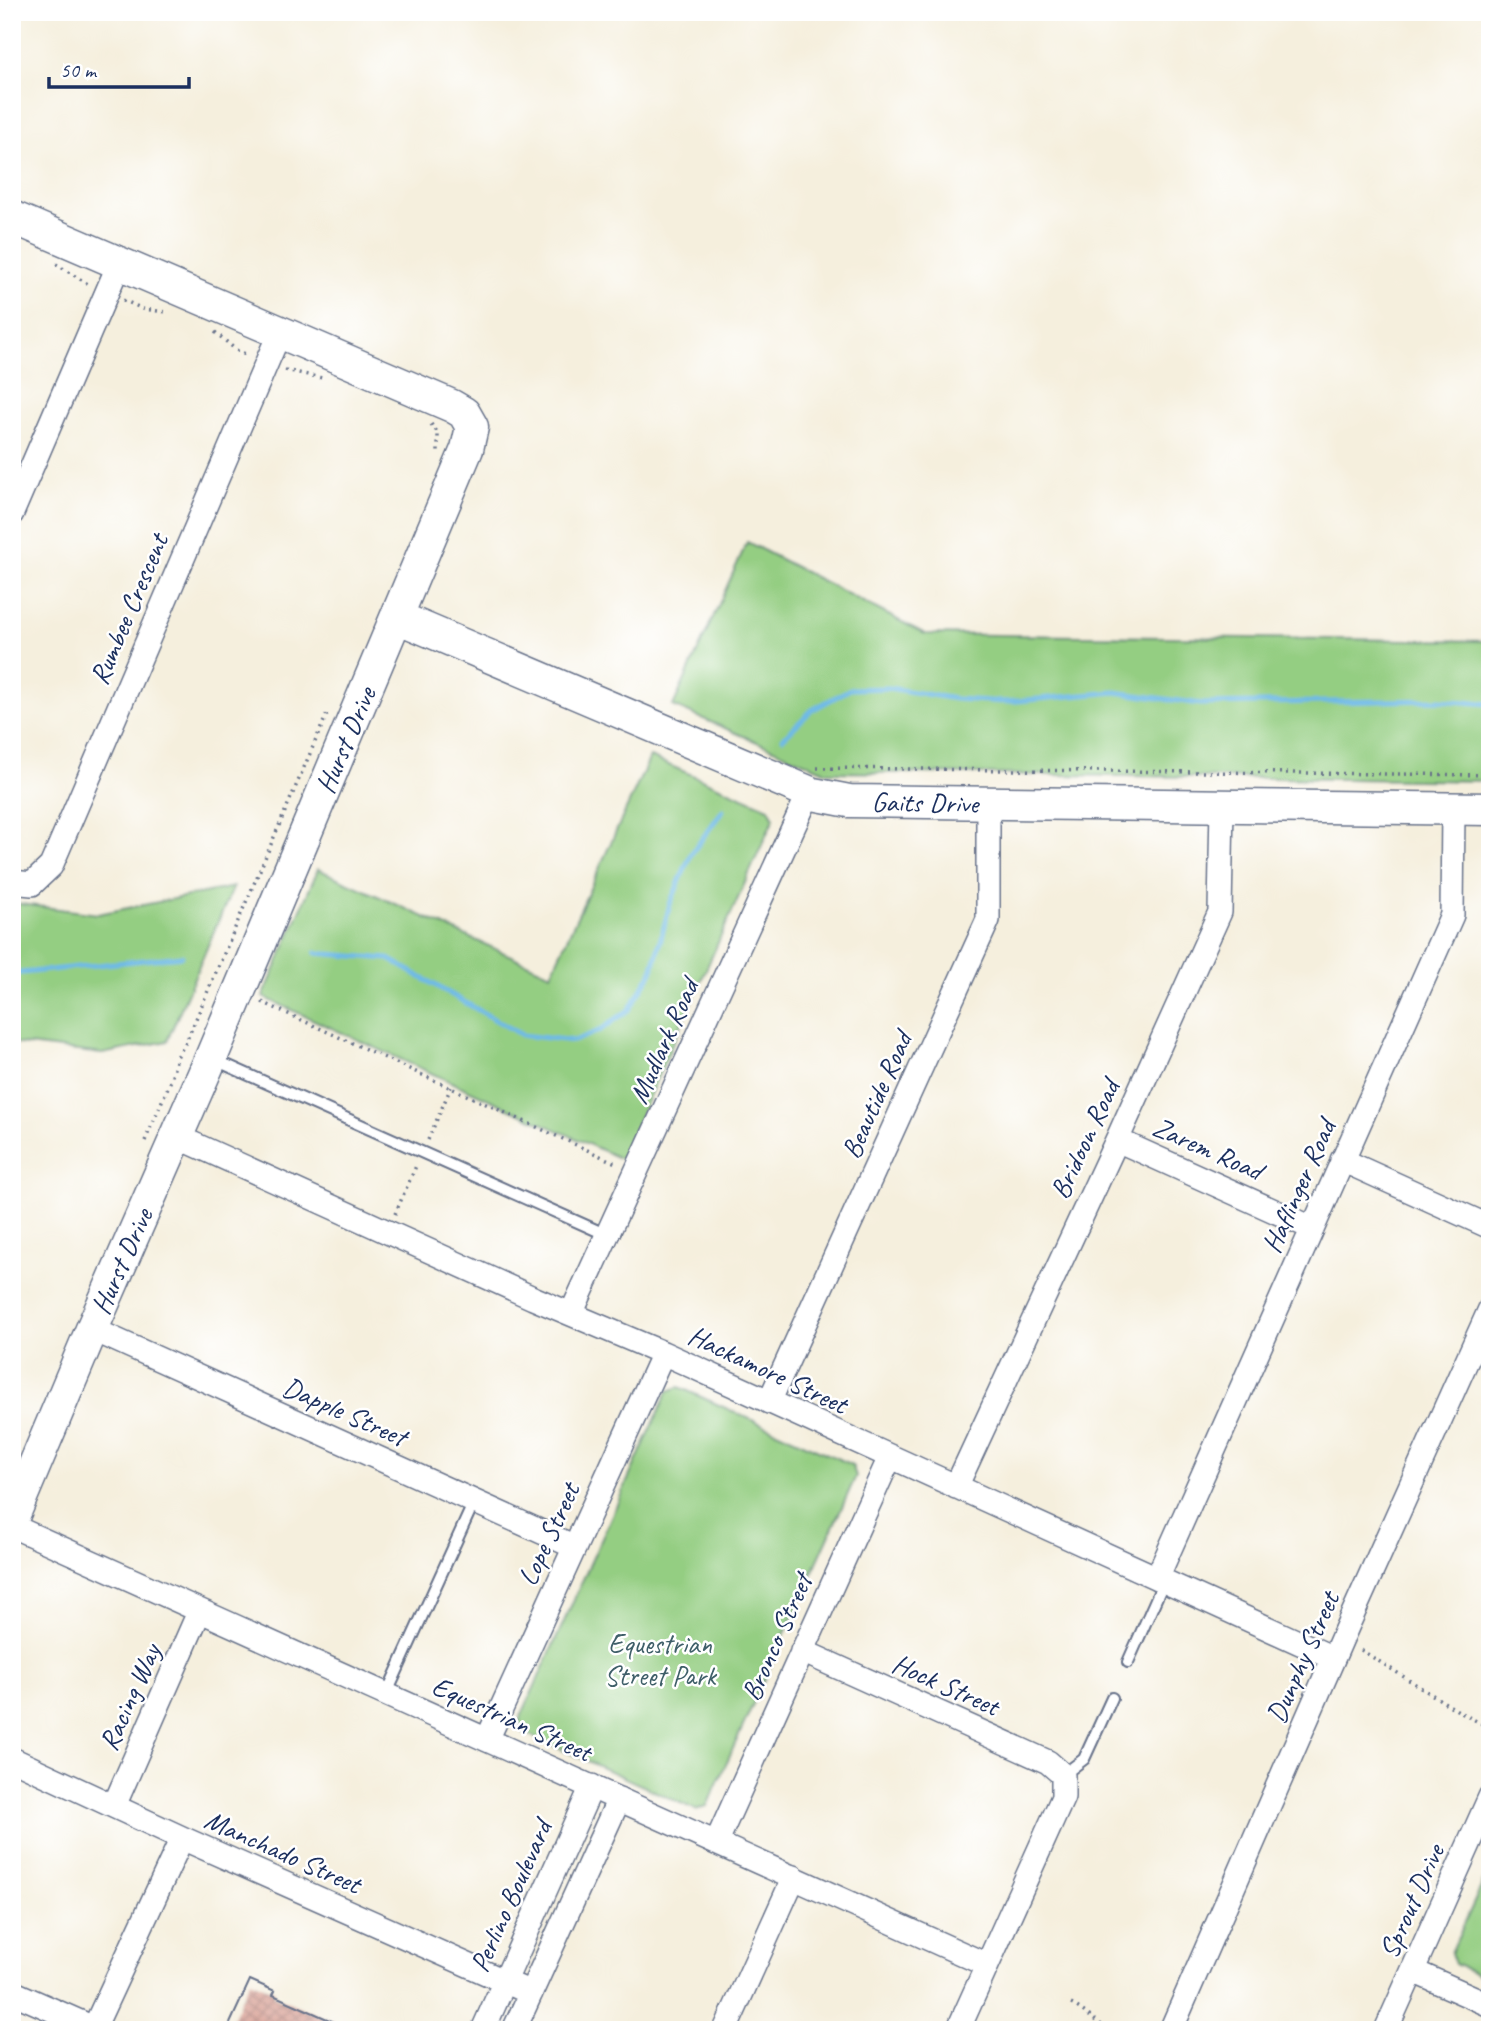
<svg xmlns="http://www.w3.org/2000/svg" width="1502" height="2042" viewBox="0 0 1502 2042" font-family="Caveat,sans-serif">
<defs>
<pattern id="building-cross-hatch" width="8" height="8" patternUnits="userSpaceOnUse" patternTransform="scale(1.75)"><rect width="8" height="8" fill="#d79e92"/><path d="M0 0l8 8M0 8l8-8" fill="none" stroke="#ae817a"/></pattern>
</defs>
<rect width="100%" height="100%" fill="#fff"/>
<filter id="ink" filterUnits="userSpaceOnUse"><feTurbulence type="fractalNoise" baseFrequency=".0143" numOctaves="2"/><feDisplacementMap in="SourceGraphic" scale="14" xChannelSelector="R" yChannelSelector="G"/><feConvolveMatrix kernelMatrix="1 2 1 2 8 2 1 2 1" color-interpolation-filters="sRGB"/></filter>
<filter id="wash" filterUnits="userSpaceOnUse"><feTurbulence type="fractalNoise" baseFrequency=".00686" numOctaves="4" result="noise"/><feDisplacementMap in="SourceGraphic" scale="28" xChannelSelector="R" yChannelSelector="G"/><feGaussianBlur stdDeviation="1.57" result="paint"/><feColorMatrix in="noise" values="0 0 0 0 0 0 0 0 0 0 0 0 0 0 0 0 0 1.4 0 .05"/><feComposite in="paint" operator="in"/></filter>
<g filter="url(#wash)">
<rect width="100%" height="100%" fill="#f5efdd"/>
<path fill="#94ce82" stroke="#587e70" stroke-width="2" d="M747 542 925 634 1490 641V781L827 772 673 706Z
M650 757 769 808 774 818 621 1159 263 997 318 869 551 974Z
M233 887 167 1041 102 1054 12 1043V903L98 914Z
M679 1387 852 1465 856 1476 707 1806 696 1810 523 1732 519 1721 668 1391Z
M1490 1867V1980L1455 1964 1451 1953Z"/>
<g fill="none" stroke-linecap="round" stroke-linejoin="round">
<path stroke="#6ebae7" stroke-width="5" d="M783 738 812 710 850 689 889 688 955 699 1006 702 1115 692 1201 704 1439 700 1490 704
M316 953 389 959 522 1035 574 1041 599 1031 629 1010 652 972 670 904 691 854 723 810
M12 974 182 956"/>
</g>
<g id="blocks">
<path fill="url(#building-cross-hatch)" d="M250 1980 275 1991 273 1995 352 2030H227Z"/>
</g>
</g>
<g filter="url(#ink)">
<use href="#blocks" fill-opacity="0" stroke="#67728a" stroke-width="2"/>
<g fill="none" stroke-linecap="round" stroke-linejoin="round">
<g stroke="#67728a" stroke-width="14">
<path id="lane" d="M213 1059 607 1235
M1128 1662 1164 1581
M386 1695 474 1502
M1063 1775 1084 1759 1112 1698"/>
</g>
<g stroke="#67728a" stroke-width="26">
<path id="street" d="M12 513 119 264
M12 882 32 884 51 866 279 334
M176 1136 533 1298 663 1353 1333 1658
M1117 1140 1312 1228
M1342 1160 1490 1227
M571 1314 809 793
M92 1329 575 1547
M769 1402 988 920V803
M956 1487 1117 1140 1220 912 1222 805
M12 1526C336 1675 663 1817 987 1965
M1157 1578 1452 915 1453 809
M802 1651 1048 1762 1063 1775V1797L958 2030
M487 1740 663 1353
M12 1759 182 1838 531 1993
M114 1806 199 1612
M717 1841 890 1457
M1413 1971 1490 2005
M12 1992 98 2030
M94 2028 182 1838
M483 2030 592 1786
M514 2030 619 1799
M725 2030 794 1877
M1171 2030 1347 1627 1490 1309
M1386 2030 1490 1797"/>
</g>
<g stroke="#67728a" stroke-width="35">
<path id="secondary" d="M12 217 452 406 464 413 472 427 467 449 211 1058 92 1329 12 1519
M397 617 813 794 849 801 1490 809"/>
</g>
<path stroke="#67728a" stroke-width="3.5" stroke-dasharray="2 5" stroke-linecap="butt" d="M56 264 88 284
M123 300 143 309 166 312
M215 332 236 350 248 355
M285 370 322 378
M431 424 438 433V452
M817 768 1490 775
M262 1002 618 1164
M428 1140 451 1087
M145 1141 171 1080 177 1057 186 1042 327 714
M395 1214 416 1166
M1361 1650 1463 1714 1490 1728
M1071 2004C1086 2011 1095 2023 1111 2030
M1147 2030H1148"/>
<use href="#lane" stroke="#fff" stroke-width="10"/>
<use href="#street" stroke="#fff" stroke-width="23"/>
<use href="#secondary" stroke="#fff" stroke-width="32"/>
</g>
</g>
<g text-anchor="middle" stroke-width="5" stroke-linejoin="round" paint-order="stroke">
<g font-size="28" fill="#1b2f5e" stroke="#fff">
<text transform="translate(128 609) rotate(-67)" y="10">Rumbee Crescent</text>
<text transform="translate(345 740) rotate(-67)" y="10">Hurst Drive</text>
<text transform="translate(925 802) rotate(1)" y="10">Gaits Drive</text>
<text transform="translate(663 1041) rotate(-66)" y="10">Mudlark Road</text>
<text transform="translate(876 1095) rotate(-66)" y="10">Beautide Road</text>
<text transform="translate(1084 1139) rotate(-65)" y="10">Bridoon Road</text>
<text transform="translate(1208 1148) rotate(24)" y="10">Zarem Road</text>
<text transform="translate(1298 1186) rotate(-66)" y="10">Haflinger Road</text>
<text transform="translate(121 1261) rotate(-66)" y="10">Hurst Drive</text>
<text transform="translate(768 1369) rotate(25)" y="10">Hackamore Street</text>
<text transform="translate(345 1411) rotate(24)" y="10">Dapple Street</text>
<text transform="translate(548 1534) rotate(-65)" y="10">Lope Street</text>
<text transform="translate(776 1637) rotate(-66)" y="10">Bronco Street</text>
<text transform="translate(1302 1657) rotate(-66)" y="10">Dunphy Street</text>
<text transform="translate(946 1684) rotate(24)" y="10">Hock Street</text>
<text transform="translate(129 1697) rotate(-66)" y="10">Racing Way</text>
<text transform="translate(512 1718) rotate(24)" y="10">Equestrian Street</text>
<text transform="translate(283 1851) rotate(24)" y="10">Manchado Street</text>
<text transform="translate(510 1896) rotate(-66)" y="10">Perlino Boulevard</text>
<text transform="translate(1411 1901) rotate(-66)" y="10">Sprout Drive</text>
</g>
<g font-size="28" fill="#3f5f69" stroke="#fff">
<text x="660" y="1653">Equestrian<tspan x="660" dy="32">Street Park</tspan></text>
</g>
</g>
<rect width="1502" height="2042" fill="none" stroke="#fff" stroke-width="42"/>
<path d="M49 77v10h140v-10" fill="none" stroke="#1b2f5e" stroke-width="3.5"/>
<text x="60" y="77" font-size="21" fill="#1b2f5e" stroke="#ffffff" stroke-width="5" paint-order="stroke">50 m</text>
</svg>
